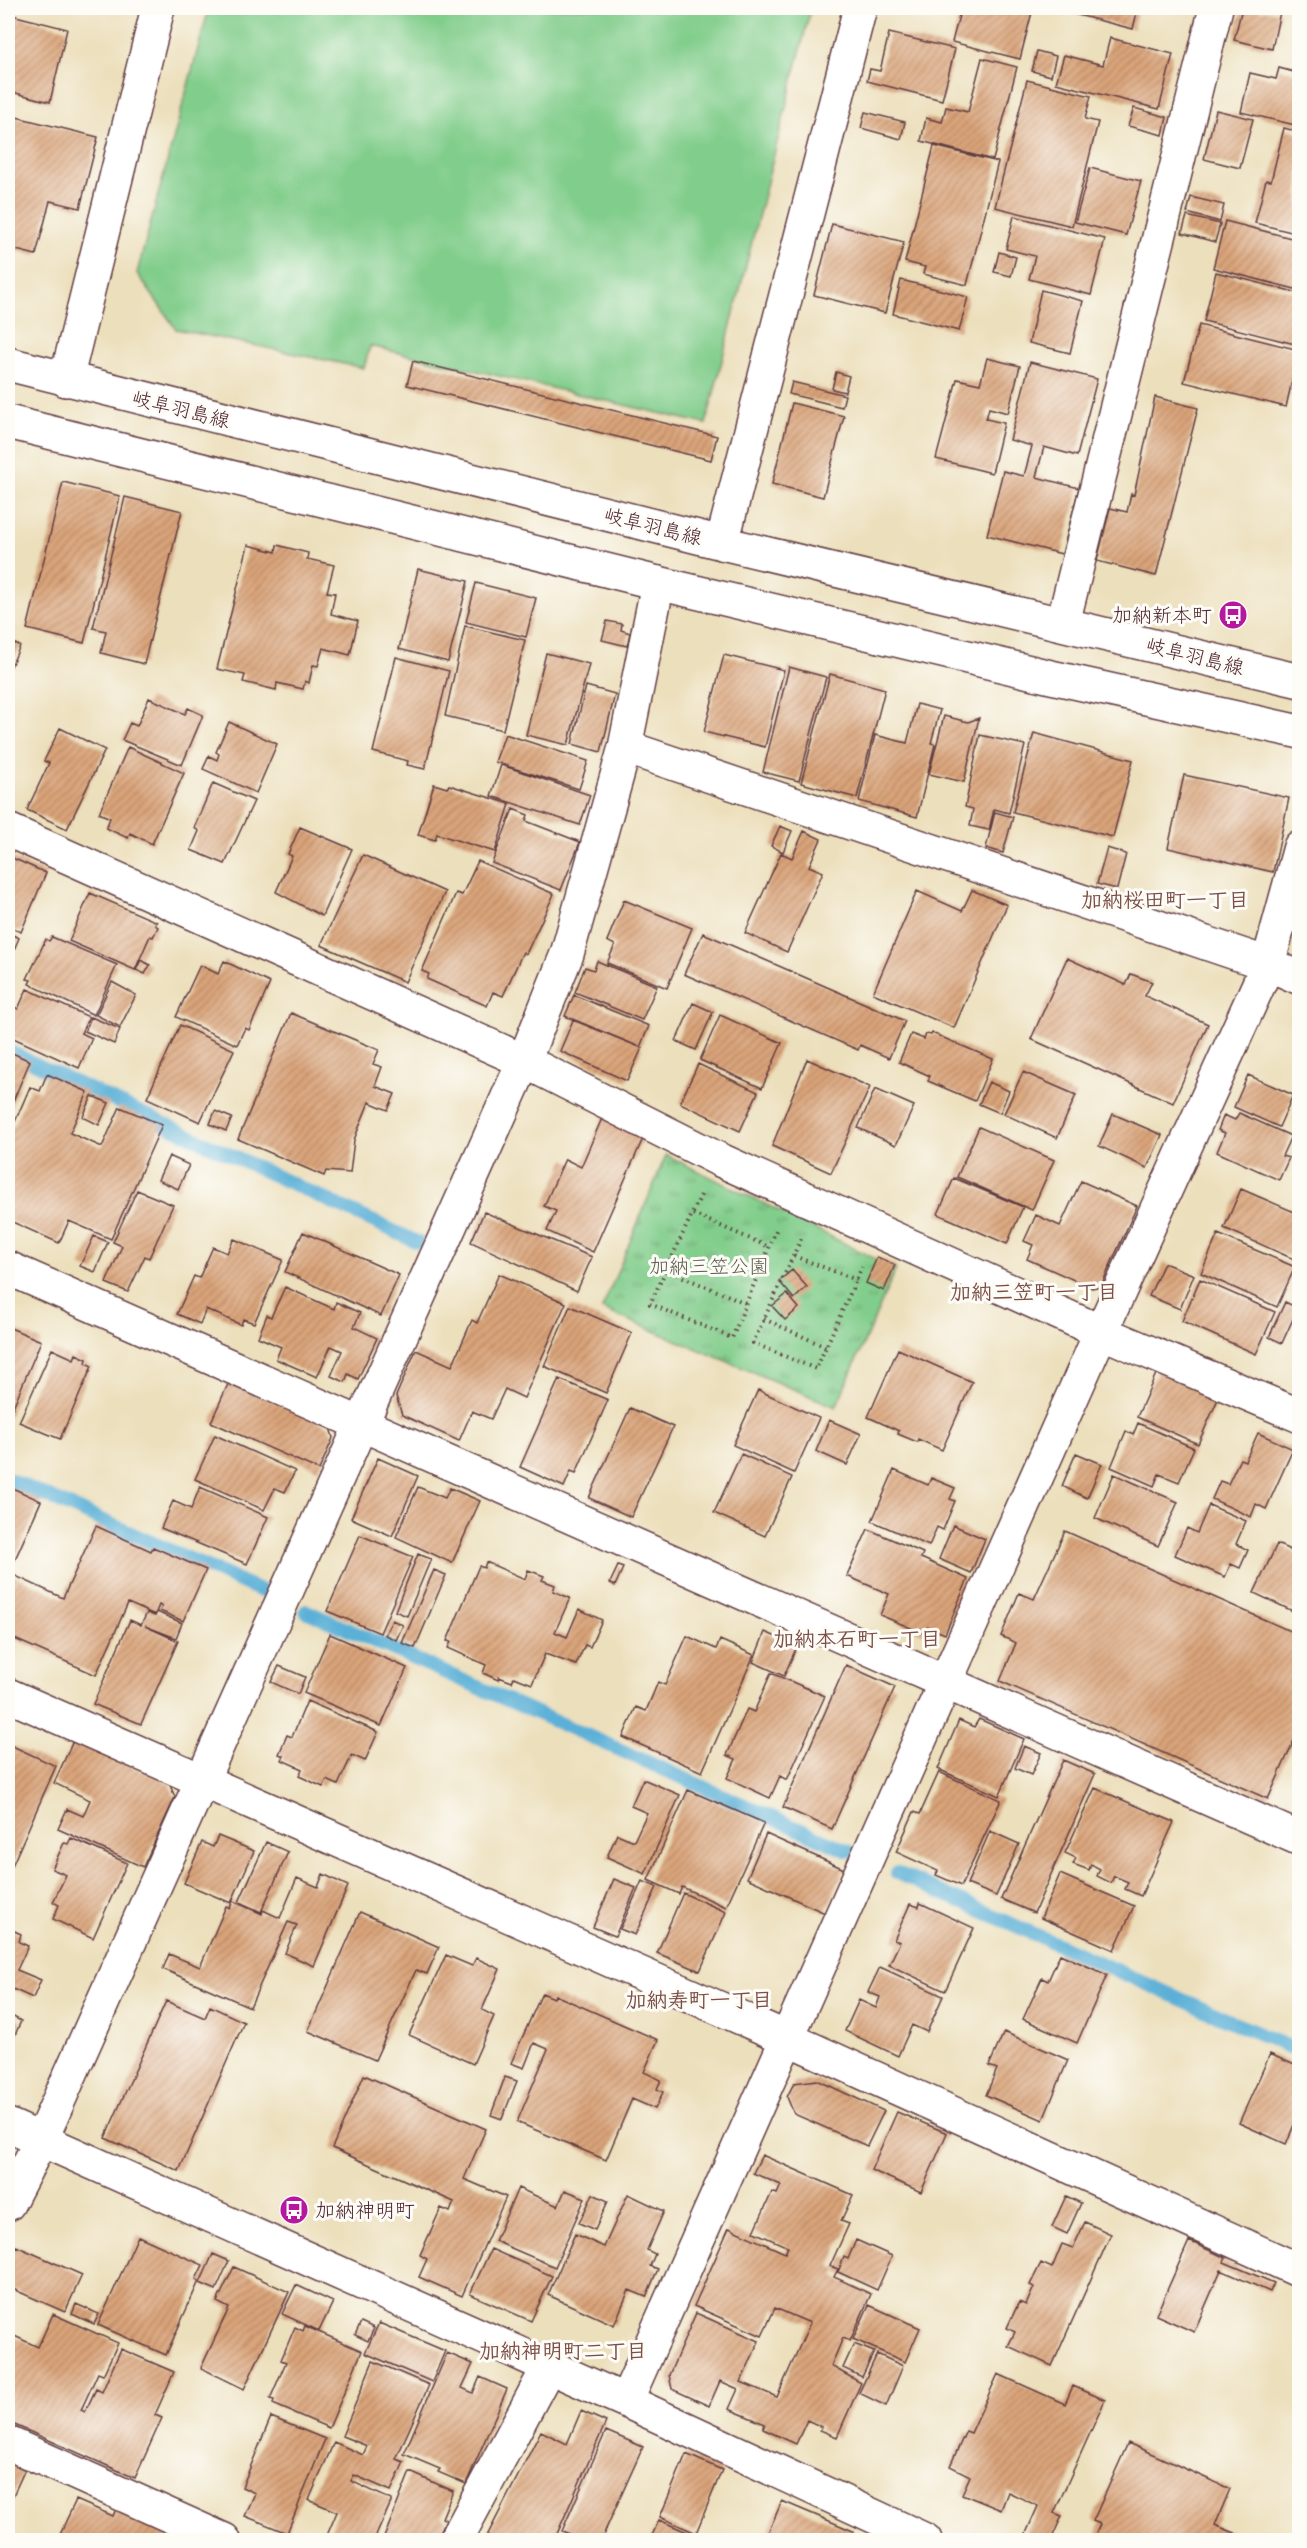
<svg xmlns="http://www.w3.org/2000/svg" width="1307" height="2548" viewBox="0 0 1307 2548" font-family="Dekko,'Klee One',sans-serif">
<defs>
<pattern id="grass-tufts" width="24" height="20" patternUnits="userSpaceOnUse" patternTransform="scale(1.5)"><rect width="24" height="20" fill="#81cd8b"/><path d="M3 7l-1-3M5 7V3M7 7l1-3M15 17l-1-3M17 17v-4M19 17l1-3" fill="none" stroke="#6ca672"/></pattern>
<pattern id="building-hatch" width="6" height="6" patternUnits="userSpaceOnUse" patternTransform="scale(1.5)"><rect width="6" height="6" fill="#daa47a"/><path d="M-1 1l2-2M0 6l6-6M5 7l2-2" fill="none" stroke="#b38564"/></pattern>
</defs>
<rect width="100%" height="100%" fill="#fdfcf7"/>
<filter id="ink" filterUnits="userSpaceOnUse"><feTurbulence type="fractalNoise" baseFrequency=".0167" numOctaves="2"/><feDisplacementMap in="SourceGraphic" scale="12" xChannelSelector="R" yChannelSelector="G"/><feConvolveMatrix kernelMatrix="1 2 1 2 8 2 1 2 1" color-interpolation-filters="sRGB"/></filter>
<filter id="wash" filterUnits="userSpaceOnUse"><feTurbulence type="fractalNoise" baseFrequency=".008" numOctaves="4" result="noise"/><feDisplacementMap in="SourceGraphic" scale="24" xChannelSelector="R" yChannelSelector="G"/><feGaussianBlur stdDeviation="1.35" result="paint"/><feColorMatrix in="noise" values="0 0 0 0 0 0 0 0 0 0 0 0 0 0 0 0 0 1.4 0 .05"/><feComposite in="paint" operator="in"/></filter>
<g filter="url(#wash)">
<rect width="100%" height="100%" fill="#ecdfbc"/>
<path fill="url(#grass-tufts)" stroke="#66765b" stroke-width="1.5" d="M666 1155 896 1269 836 1407 602 1309Z"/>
<path fill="#81cd8b" stroke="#66765b" stroke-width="1.5" d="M209 8H811L706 424 370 346 364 368 176 329 137 273Z"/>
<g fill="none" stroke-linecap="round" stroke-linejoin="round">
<path stroke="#5bb0d7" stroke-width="14" d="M8 1051 417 1242
M8 1479 262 1591
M306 1611 848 1851
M897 1873 1300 2052"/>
</g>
<g id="blocks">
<path fill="url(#building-hatch)" d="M961 8H1013L1032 12 1020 59 952 42Z
M1076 8H1138L1133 29 1074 14Z
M1242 8 1280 12 1272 49 1234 40Z
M8 14 67 29 50 102 8 91Z
M889 33 955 49 942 100 867 81 870 69 880 71Z
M1110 38 1173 54 1159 109 1056 83 1064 55 1103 65Z
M1037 51 1056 56 1051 76 1032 71Z
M1299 54V126L1241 112 1250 73 1276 79 1279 68 1294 72Z
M982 58 1017 67 993 160 921 141 926 118 942 122 946 107 968 112Z
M1027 80 1091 96 1085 119 1098 122 1072 226 995 207Z
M1134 108 1167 117 1163 135 1128 126Z
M1216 110 1253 119 1240 168 1204 159Z
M865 112 905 122 901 139 861 128Z
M8 115 98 137 80 208 50 201 36 255 8 248Z
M1284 128 1299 132V234L1255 223 1266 180 1271 181Z
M934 146 998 162 967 285 923 274 925 267 905 262Z
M1090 168 1141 181 1126 235 1075 222Z
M1191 197 1224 205 1220 222 1187 213Z
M1014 216 1105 239 1091 295 1029 279 1035 256 1006 249Z
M1187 216 1220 224 1215 242 1182 233Z
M1225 221 1299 240V290L1213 268Z
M832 224 904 242 885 313 814 295Z
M999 252 1016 257 1011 276 994 272Z
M1216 272 1299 293V345L1204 321Z
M901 280 968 297 959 331 893 314Z
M1041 290 1083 301 1070 353 1029 343Z
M1199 325 1299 350 1286 407 1184 382Z
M987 358 1020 366 1008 413 989 408 986 419 1004 423 992 473 936 459 957 379 980 384Z
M413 361 717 436 711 460 407 385Z
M1030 362 1097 379 1077 456 1044 447 1036 477 1079 488 1062 554 987 535 1003 471 1024 476 1032 446 1010 440Z
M836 372 849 376 845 392 832 389Z
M792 382 845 395 842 407 789 394Z
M1155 397 1198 408 1156 576 1097 561 1110 508 1127 512 1131 494 1134 495Z
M792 403 844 416 823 497 772 484Z
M63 482 120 496 84 643 27 629Z
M125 497 182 511 144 664 101 653 106 631 93 628Z
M248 545 276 552 277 545 308 553 307 559 334 565 327 592 335 593 331 614 358 621 350 655 323 648 318 666 313 665 309 683 305 681 303 689 277 683 276 690 243 682 245 675 217 669Z
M418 569 468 581 448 662 399 649Z
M476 583 536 598 526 637 466 622Z
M607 621 622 624 621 630 630 633 627 646 602 640Z
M465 626 525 640 503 730 445 716Z
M8 641 20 646 8 673Z
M546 653 589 664 568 745 526 735Z
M724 655 784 670 765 747 704 732Z
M396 657 449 671 425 769 407 765 408 761 373 752Z
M789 667 826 677 799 781 763 772Z
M830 674 885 689 857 798 801 783Z
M586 686 615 694 601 752 572 744Z
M149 698 185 714 188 708 203 715 182 765 122 740 130 723 137 726Z
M917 704 940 710 931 743 935 744 917 817 859 801 875 735 907 743Z
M944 716 968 722 979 718 964 782 929 774Z
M229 722 277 744 256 793 203 769 209 756 217 760 219 754 216 752Z
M60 728 105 750 67 829 27 810 49 763 44 761Z
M1034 733 1133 760 1113 837 1013 812Z
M505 734 588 761 579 789 495 762Z
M980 735 1025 745 1009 813 994 809 989 830 970 826 973 809 965 807Z
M128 747 184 773 152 844 130 833 128 838 106 828 110 818 99 813Z
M501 765 590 795 580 825 491 796Z
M1184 775 1289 798 1273 872 1168 848Z
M213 783 254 801 225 864 191 850 199 831 194 828Z
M434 784 447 788 449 785 510 804 495 852 437 834 435 840 418 835Z
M513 809 528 815 526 821 580 842 561 890 492 863Z
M995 812 1013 817 1003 853 986 848Z
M780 826 792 831 783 852 771 846Z
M300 827 352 849 322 916 276 892 292 856 288 854Z
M804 831 821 839 809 866 823 872 787 952 745 933 781 853 792 858Z
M1107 848 1126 854 1117 889 1097 884Z
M363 855 445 892 405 982 321 945Z
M8 856 46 873 21 932 8 926Z
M478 861 554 894 526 954 523 952 503 996 493 992 487 1006 427 979 429 974 422 971 456 893 462 895Z
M972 890 1007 905 954 1028 873 993 917 891 962 911Z
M90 893 157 922 155 925 158 927 153 937 150 936 135 970 69 941Z
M624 900 692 928 667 988 607 963 615 945 607 941Z
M8 933 19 938 8 964Z
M703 933 905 1021 889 1058 860 1045 858 1050 684 974Z
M52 937 117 965 94 1015 29 984 31 980 27 979 46 939 49 941Z
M1067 958 1126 985 1131 974 1152 982 1145 996 1208 1024 1173 1103 1031 1039Z
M141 960 150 965 145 974 136 970Z
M224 961 270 983 249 1030 245 1028 237 1045 176 1017 200 965 218 974Z
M597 961 657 986 642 1020 575 992 585 967 594 970Z
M112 982 136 995 120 1027 96 1015Z
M27 989 89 1017 81 1033 92 1038 79 1068 9 1036 8 1019 13 1006 18 1009Z
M574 995 649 1026 640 1047 565 1016Z
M693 1003 713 1012 696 1050 676 1041Z
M291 1013 379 1050 373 1064 382 1067 375 1086 395 1094 388 1110 369 1102 354 1140 350 1173 326 1171 324 1176 238 1139Z
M720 1015 782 1043 762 1088 700 1060Z
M91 1017 120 1029 114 1044 85 1031Z
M573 1020 642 1048 627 1081 560 1051Z
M180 1025 234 1050 200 1122 147 1098Z
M932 1033 993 1059 975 1101 928 1081 930 1076 899 1062 911 1034 924 1039 926 1034 931 1035Z
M8 1051 30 1061 8 1113Z
M807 1059 870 1087 831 1173 772 1146Z
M698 1064 758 1092 740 1131 680 1103Z
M1023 1072 1076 1095 1057 1138 1004 1114Z
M47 1074 88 1092 70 1133 102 1147 120 1107 162 1125 111 1239 69 1221 59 1243 8 1220V1138L30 1087 40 1091Z
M1248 1075 1293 1095 1279 1127 1234 1107Z
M989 1082 1009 1091 1000 1113 979 1104Z
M875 1089 914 1106 896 1145 858 1128Z
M92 1096 109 1103 99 1125 83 1117Z
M215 1111 232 1118 226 1131 210 1124Z
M1239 1113 1291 1136 1282 1156 1289 1158 1279 1180 1217 1152 1225 1133 1218 1130 1224 1115 1235 1120Z
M1113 1114 1162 1135 1147 1168 1099 1146Z
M603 1116 645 1134 593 1252 547 1231 556 1211 544 1206 565 1159 581 1167Z
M979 1127 1054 1160 1032 1210 957 1177Z
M169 1156 189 1165 178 1189 158 1180Z
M954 1178 1023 1207 1007 1244 938 1214Z
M1081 1181 1137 1206 1101 1286 1092 1288 1027 1259 1033 1245 1024 1241 1036 1215 1060 1226Z
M1241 1189 1299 1214 1298 1261 1224 1228Z
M137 1190 173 1205 149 1258 145 1256 128 1292 106 1283 122 1246 113 1242Z
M484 1212 592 1257 577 1291 471 1242Z
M303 1232 399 1275 381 1316 285 1272Z
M1218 1234 1295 1267 1277 1307 1201 1273Z
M94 1236 108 1242 95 1272 80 1266Z
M234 1239 283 1260 254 1323 243 1319 241 1325 206 1309 200 1324 177 1314 194 1276 199 1278 213 1247 227 1253Z
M877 1257 895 1265 884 1291 866 1283Z
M1164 1263 1194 1275 1180 1309 1149 1296Z
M792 1270 807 1287 794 1299 779 1281Z
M499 1274 566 1303 524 1398 505 1389 491 1419 472 1411 459 1441 402 1415 396 1396 416 1350 452 1366 472 1320 477 1323Z
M1200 1279 1275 1312 1256 1354 1182 1321Z
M285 1287 334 1309 336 1302 360 1313 354 1327 377 1338 358 1379 348 1374 345 1382 331 1376 342 1351 331 1346 317 1377 276 1359 281 1347 258 1337 267 1315 271 1317Z
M787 1294 799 1308 785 1320 772 1306Z
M1285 1302 1298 1308 1282 1343 1269 1337Z
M570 1306 632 1333 606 1393 544 1366Z
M8 1327 41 1341 8 1419Z
M52 1349 74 1359 76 1354 87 1359 86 1363 92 1366 60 1439 19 1422Z
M898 1349 972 1382 942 1450 918 1439 917 1442 898 1434 899 1431 868 1417Z
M1159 1367 1218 1399 1198 1444 1137 1417Z
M559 1379 608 1400 576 1473 571 1471 564 1487 520 1467Z
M229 1382 330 1427 333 1438 319 1470 211 1422Z
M758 1390 819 1418 794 1473 733 1445Z
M630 1408 673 1427 631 1517 589 1498Z
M829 1420 861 1434 847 1465 816 1451Z
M1138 1423 1194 1448 1179 1482 1159 1474 1154 1486 1111 1467 1126 1431 1133 1435Z
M1258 1433 1293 1449 1266 1509 1256 1504 1251 1517 1212 1499 1220 1481 1228 1484 1240 1459 1245 1461Z
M215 1435 295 1471 285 1492 275 1488 264 1510 195 1479Z
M1076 1453 1102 1464 1087 1498 1062 1486Z
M741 1454 792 1477 765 1536 714 1513Z
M378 1458 418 1476 392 1536 351 1518Z
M894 1470 928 1485 931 1478 955 1488 950 1499 955 1501 943 1530 937 1527 929 1546 872 1521Z
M1114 1474 1178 1502 1158 1546 1095 1518Z
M8 1486 41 1501 9 1573 63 1598 96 1526 151 1551 153 1547 206 1570 183 1621 160 1611 162 1607 159 1605 155 1615 128 1603 96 1675 8 1636Z
M200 1487 268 1517 247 1564 161 1528 173 1501 191 1509Z
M418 1487 445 1498 450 1488 480 1501 452 1563 396 1537Z
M1209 1505 1246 1521 1236 1544 1248 1550 1240 1568 1231 1564 1225 1577 1175 1555 1187 1528 1197 1533Z
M953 1525 985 1539 971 1573 939 1559Z
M868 1529 923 1553 921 1558 968 1579 945 1634 928 1627 925 1634 880 1615 889 1594 847 1576Z
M1065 1531 1299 1635V1729L1268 1799 1000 1681 1016 1643 1001 1636 1019 1593 1034 1599Z
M360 1535 413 1557 380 1633 327 1611Z
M1277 1544 1299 1554V1614L1254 1593Z
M418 1554 431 1559 407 1616 395 1611Z
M486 1562 525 1579 528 1570 544 1576 542 1580 555 1585 553 1591 570 1598 555 1632 567 1637 579 1609 602 1620 590 1647 585 1645 576 1665 545 1654 532 1684 514 1677 512 1682 499 1677 498 1680 483 1673 486 1665 448 1648 451 1642 447 1641 479 1566 484 1568Z
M618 1566 623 1568 615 1586 610 1583Z
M434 1570 446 1575 415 1648 402 1643Z
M157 1612 182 1623 176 1638 145 1626 178 1641 141 1724 93 1704 130 1620 141 1625 147 1613 155 1616Z
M392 1620 403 1625 396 1640 385 1635Z
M765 1632 797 1646 784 1676 753 1662Z
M330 1634 407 1668 381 1726 304 1693Z
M687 1636 716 1649 720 1640 754 1655 702 1772 623 1737 636 1707 646 1711 658 1682 665 1685Z
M846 1665 895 1687 832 1829 783 1807Z
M279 1666 305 1677 298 1694 271 1682Z
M771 1673 825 1696 787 1780 780 1776 770 1798 727 1778 736 1759 727 1755 747 1709 754 1712Z
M307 1701 378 1732 365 1761 352 1755 338 1785 327 1780 323 1787 299 1776 302 1769 282 1760 284 1756 279 1754 287 1735 292 1737Z
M979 1719 1024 1739 999 1796 938 1769 959 1720 974 1727Z
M73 1741 169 1783 175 1797 143 1867 58 1829 67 1809 83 1816 90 1800 54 1783Z
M8 1744 56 1766 8 1875Z
M1024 1746 1041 1753 1031 1775 1015 1768Z
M1063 1760 1095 1774 1034 1913 1001 1899Z
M939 1772 1001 1800 961 1886 936 1875 938 1871 896 1852 914 1812 920 1814Z
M643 1779 680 1795 645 1874 607 1857 617 1834 634 1841 647 1813 631 1806Z
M1095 1788 1174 1822 1141 1896 1125 1889 1128 1882 1114 1876 1111 1883 1097 1876 1100 1869 1091 1864 1089 1870 1073 1864 1076 1858 1065 1853Z
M688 1790 764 1823 726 1907 682 1887 679 1894 648 1880Z
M990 1831 1019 1844 996 1896 967 1884Z
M766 1834 844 1869 825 1913 747 1878Z
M218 1836 254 1851 231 1903 184 1883 202 1842 213 1847Z
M71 1838 127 1863 93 1938 53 1919 59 1905 53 1902 66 1875 52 1869 64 1843 68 1844Z
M266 1842 288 1852 261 1912 239 1902Z
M323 1874 348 1886 314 1966 285 1953 297 1925 288 1922 250 2007 163 1969 169 1954 200 1967 226 1906 230 1908 233 1901 262 1914 263 1910 280 1918 297 1878 318 1887Z
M1060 1874 1134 1906 1114 1950 1041 1918Z
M614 1879 636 1888 615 1936 593 1927Z
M642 1881 657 1887 635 1935 620 1929Z
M683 1893 726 1912 700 1971 657 1953Z
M920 1903 974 1928 945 1991 889 1965 900 1942 894 1940 910 1904 919 1907Z
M360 1912 439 1947 427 1974 416 1970 375 2060 308 2031Z
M8 1928 21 1934 19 1942 28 1946 17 1970 41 1980 33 1998 8 1987Z
M1060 1954 1107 1975 1077 2043 1023 2019 1042 1978 1048 1981Z
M446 1955 472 1966 476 1958 500 1969 482 2010 494 2016 473 2064 409 2035Z
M880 1967 943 1996 927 2032 912 2025 898 2056 845 2031 859 2000 876 2008 880 1997 868 1992Z
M542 1993 554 1998 555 1995 658 2040 644 2072 661 2080 657 2089 663 2092 655 2109 632 2099 606 2160 517 2122 548 2049 534 2043 524 2068 511 2063Z
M166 2001 205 2018 210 2006 244 2022 179 2171 105 2138Z
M8 2014 21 2021 15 2035 8 2032Z
M1004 2032 1068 2060 1043 2120 986 2095 997 2069 989 2066Z
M1270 2054 1299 2067V2113L1286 2144 1239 2123Z
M364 2075 486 2129 464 2179 506 2197 462 2296 419 2277 427 2259 420 2255 441 2208 450 2212 454 2202 332 2148Z
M505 2077 517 2081 502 2119 491 2115Z
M817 2080 884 2111 867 2146 794 2114 787 2097 794 2083Z
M897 2112 947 2133 921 2192 871 2170Z
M762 2155 853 2195 841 2221 849 2224 830 2266 838 2269 834 2277 871 2294 850 2341 843 2338 831 2366 861 2383 837 2437 820 2430 822 2427 807 2420 796 2444 763 2429 765 2424 729 2409 738 2389 720 2381 709 2406 672 2389 669 2375 696 2313 759 2341 741 2382 777 2397 810 2323 775 2308 762 2336 694 2306 729 2228 785 2253 788 2247 754 2232 772 2192 777 2194 781 2185 753 2173Z
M518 2188 558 2206 565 2190 585 2198 555 2267 495 2241Z
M593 2194 608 2201 595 2230 579 2223Z
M628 2194 664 2211 647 2250 655 2254 650 2266 658 2269 646 2297 629 2290 614 2325 548 2295 575 2234 604 2247Z
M1066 2196 1081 2203 1067 2234 1052 2227Z
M1085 2222 1111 2234 1052 2366 1008 2346 1015 2332 1007 2328 1019 2302 1026 2305 1034 2287 1030 2285 1041 2263 1052 2268 1062 2244 1073 2248Z
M138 2236 203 2265 196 2279 199 2281 166 2355 98 2325Z
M856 2240 892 2256 877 2290 838 2272 844 2257 848 2259Z
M1189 2241 1226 2258 1224 2262 1274 2283 1270 2292 1221 2270 1194 2332 1156 2315Z
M16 2246 82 2275 65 2312 8 2287V2265Z
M491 2249 552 2276 531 2321 470 2294Z
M213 2254 229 2261 216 2290 200 2283Z
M234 2267 289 2292 244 2389 201 2368 229 2308 217 2302Z
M296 2285 333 2302 319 2331 282 2314Z
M76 2304 99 2314 94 2324 72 2314Z
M869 2305 920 2328 905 2362 853 2339Z
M53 2314 118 2343 103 2375 98 2373 81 2410 85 2412 96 2389 102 2392 121 2349 174 2372 155 2415 162 2418 135 2478 8 2422V2333L38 2347Z
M361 2322 374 2328 368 2341 355 2335Z
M379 2323 445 2351 432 2382 365 2353Z
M305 2326 362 2351 329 2428 273 2404 274 2400 270 2399 286 2362 281 2360 295 2327 303 2331Z
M854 2344 874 2352 862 2377 843 2368Z
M447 2353 473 2364 462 2388 473 2393 480 2377 507 2389 466 2484 438 2472 440 2469 404 2454Z
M877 2354 903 2366 886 2406 859 2393Z
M373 2361 429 2385 396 2459 404 2462 391 2491 354 2475 351 2481 392 2500 374 2540H325L337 2512 309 2500 334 2442 363 2455 367 2446 342 2436Z
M998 2374 1065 2404 1073 2386 1105 2400 1054 2513 1062 2516 1051 2540H1023L1038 2506 1008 2492 1001 2510 962 2494 970 2476 950 2466 966 2431 971 2433Z
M581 2411 606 2422 557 2534 563 2537 562 2540H485L541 2431 567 2444Z
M271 2417 325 2439 287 2533 245 2516 255 2493 242 2487Z
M606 2431 643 2447 601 2540H584L562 2531Z
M1128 2443 1230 2489 1215 2525 1235 2533 1231 2540 1094 2538 1100 2524 1093 2521Z
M686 2454 722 2470 696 2533 660 2517Z
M8 2461 25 2469 11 2500 8 2498Z
M410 2472 453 2491 442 2518 446 2520 436 2540H383Z
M76 2500 113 2516 116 2509 187 2540H57Z
M782 2501 853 2531 849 2540H765Z
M659 2520 694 2535 692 2540H650Z"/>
</g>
</g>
<g filter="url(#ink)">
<use href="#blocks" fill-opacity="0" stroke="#623c41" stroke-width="1.5"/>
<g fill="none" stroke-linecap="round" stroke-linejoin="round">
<g stroke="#623c41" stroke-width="36">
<path id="minor" d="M66 380 158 8
M722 543 860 8
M1063 623 1216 8
M625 747 1268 964 1300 978
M8 830 524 1061 718 1159 1101 1332 1300 1416
M8 1268 1300 1839
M8 1695 789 2039 1300 2271
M8 2125 626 2401 925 2540
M8 2204 41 2140 524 1061 567 954 625 747 658 583
M626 2401 1101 1332 1268 964 1300 847
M8 2443 224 2540
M456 2540 548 2368"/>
</g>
<g stroke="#623c41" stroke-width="36">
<path id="major" d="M8 364 722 543 1300 681
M8 422 658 583 1051 677 1300 732"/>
</g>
<path stroke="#623c41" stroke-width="4" stroke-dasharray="1.5 4.5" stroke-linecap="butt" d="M701 1195 650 1304 732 1338 777 1228
M693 1214 769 1247
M801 1239 753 1343 816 1369 862 1267
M794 1256 857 1280
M666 1270 746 1303
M764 1319 826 1347"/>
<use href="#minor" stroke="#fff" stroke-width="33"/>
<use href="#major" stroke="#fff" stroke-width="33"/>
</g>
</g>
<defs>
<g id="bus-disc" transform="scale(1.5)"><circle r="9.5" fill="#b5179e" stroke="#fdfcf7"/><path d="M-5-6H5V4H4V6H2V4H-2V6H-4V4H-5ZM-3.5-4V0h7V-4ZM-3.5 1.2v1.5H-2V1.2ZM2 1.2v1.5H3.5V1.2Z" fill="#fff"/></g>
</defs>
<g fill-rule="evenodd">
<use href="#bus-disc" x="1233" y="615"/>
<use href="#bus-disc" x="294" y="2210"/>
</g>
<g text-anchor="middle" stroke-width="6" stroke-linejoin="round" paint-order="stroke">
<g font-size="20" fill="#4a1f2b" stroke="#fdfcf7">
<text transform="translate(181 409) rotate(14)" y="7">岐阜羽島線</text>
<text transform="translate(653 526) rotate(14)" y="7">岐阜羽島線</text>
<text transform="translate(1195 656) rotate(14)" y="7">岐阜羽島線</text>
</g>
<g font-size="20" fill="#4a1f2b" stroke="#fdfcf7" text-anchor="end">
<text x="1212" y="622">加納新本町</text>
<text x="315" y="2217" text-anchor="start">加納神明町</text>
</g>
<g font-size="20" fill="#5d5c4d" stroke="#fdfcf7">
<text x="709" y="1273">加納三笠公園</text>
</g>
<g font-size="21" font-weight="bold" fill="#7c4e47" stroke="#fdfcf7">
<text x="1165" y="907">加納桜田町一丁目</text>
<text x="1034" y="1299">加納三笠町一丁目</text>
<text x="857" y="1646">加納本石町一丁目</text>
<text x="699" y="2007">加納寿町一丁目</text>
<text x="563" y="2358">加納神明町二丁目</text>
</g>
</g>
<rect width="1307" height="2548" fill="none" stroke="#fdfcf7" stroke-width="30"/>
</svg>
